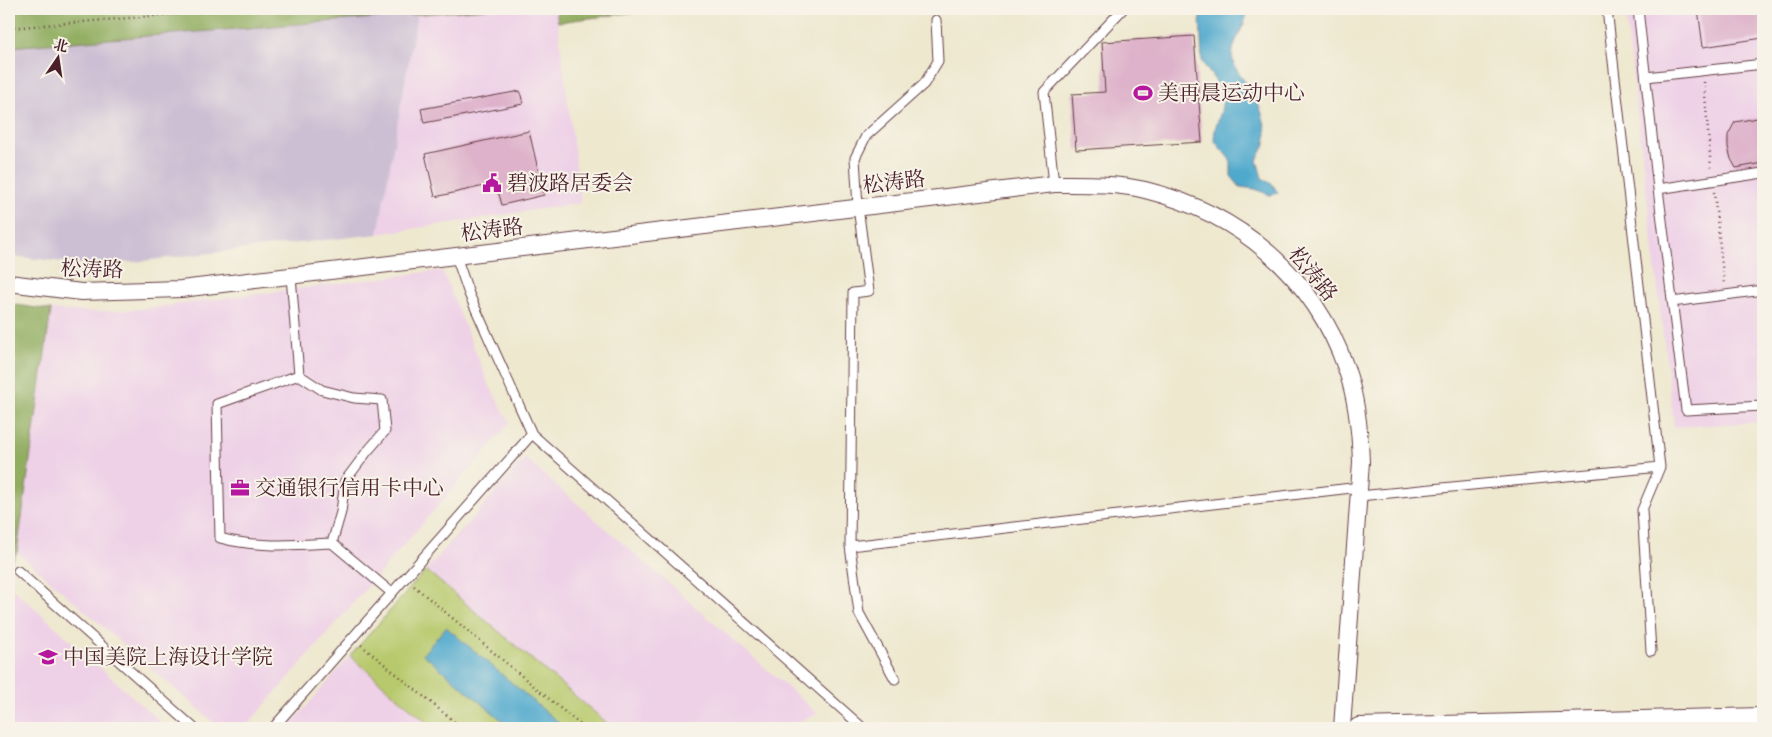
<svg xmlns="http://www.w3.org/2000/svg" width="1772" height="737" viewBox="0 0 1772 737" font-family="'Sorts Mill Goudy','Noto Serif SC',serif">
<rect width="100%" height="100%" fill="#f7f3e8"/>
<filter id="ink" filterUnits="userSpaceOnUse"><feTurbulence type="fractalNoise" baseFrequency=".02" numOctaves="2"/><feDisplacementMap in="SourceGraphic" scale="10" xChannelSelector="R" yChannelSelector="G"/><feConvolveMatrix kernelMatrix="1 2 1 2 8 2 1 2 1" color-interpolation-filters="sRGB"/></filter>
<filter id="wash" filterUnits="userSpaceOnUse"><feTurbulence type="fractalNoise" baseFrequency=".0096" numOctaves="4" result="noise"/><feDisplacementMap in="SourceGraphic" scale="20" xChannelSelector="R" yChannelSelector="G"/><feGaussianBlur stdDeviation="1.12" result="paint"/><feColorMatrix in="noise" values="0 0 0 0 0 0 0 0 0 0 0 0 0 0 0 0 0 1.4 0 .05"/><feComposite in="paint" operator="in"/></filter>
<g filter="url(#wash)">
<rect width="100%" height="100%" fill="#eee8cf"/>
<path fill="#eed0e7" d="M486 9H556L581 203 378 234 417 14Z
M1625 9H1763V422L1674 427Z
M442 270 489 385 510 423 245 728H220L17 552 51 310 97 312 141 309Z
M525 458 818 714 782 728H613L426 570Z
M9 585 167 728H9Z
M350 656 436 728H288Z"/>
<path fill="#ccbed3" d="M417 14 378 234 133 262 83 264 9 256V47Z"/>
<path fill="#b7c96c" stroke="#80744c" d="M426 570 613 728H433L350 656Z"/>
<path fill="#91ad60" stroke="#6e6646" d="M9 9H486L9 47Z
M556 9H662L558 22Z
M9 304 51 310 17 552 9 566Z"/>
<path fill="#4fa9cd" stroke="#4c647c" d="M1207 9H1246C1248 27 1229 42 1233 61 1237 74 1247 83 1253 94 1260 105 1269 130 1265 143 1264 149 1259 155 1257 160L1262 178 1273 185 1278 193 1270 195 1255 189 1240 187 1231 176V161L1214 140 1215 129 1221 112 1223 99 1219 86 1202 62 1200 15Z
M446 627 565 728H511L423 654Z"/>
<g id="blocks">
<path fill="#deb2ca" d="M1698 9H1763V38L1703 47Z
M1194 36 1202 142 1076 150 1072 94 1105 92 1102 42Z
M520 91 523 104 424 123 421 109Z
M1763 117V163L1736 168 1731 159 1728 147V135L1735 122Z
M529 131 544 195 502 205 499 194 484 186 435 197 425 154Z"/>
</g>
</g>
<g filter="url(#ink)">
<use href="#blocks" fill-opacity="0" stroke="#633d44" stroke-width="1"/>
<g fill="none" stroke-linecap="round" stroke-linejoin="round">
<g stroke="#633d44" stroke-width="11">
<path id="service" d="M1638 9 1658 189 1686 410 1763 406
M936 20 938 61 924 84 866 136 855 158 858 207 869 291 853 293 850 546 1360 487
M1646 77 1763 64
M1054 184 1044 92 1123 9
M1658 189 1763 173
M456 256 469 294 532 434 863 728
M291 276 299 375 217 404 220 538C256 548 296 545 332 543L341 512 345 481 366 453 385 431 382 400 354 398 322 390 299 375
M1672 302 1763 290
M1359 496 1660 467 1607 9
M332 543 392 593
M850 546 859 613 895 679
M18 571 194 728
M1651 651 1642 510 1660 467
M273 728 532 434"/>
</g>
<g stroke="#633d44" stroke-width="18">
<path id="minor" d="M9 283 81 292 181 289 1054 184C1084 184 1116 183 1145 190 1239 213 1314 276 1346 368 1357 399 1360 430 1361 462L1342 728"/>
</g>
<g stroke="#633d44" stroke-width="22">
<path id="tertiary" d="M1359 728 1763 718"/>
</g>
<path stroke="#633d44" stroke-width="2.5" stroke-dasharray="1 4" stroke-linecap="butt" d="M9 28 237 9
M1704 82 1711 169
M1714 192 1724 283
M414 586 584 728
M361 645 462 728"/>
<use href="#service" stroke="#fff" stroke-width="9"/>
<use href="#minor" stroke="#fff" stroke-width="16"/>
<use href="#tertiary" stroke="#fff" stroke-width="20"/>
</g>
</g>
<defs>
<g id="stadium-bare" transform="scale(1.5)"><path d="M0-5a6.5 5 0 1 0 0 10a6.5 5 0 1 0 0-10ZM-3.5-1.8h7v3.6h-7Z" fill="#b5179e" stroke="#f7f3e8" stroke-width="2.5" paint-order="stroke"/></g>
<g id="civic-bare" transform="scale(1.5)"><path d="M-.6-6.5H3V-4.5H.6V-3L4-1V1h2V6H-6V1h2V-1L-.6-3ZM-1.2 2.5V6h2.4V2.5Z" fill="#b5179e" stroke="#f7f3e8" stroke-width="2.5" paint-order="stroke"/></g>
<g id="office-bare" transform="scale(1.5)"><path d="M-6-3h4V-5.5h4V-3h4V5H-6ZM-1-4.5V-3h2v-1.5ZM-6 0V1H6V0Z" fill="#b5179e" stroke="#f7f3e8" stroke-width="2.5" paint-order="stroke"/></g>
<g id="university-bare" transform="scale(1.5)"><path d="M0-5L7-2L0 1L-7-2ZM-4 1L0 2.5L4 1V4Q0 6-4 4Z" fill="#b5179e" stroke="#f7f3e8" stroke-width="2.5" paint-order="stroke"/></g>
</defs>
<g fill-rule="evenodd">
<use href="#stadium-bare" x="1143" y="93"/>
<use href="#civic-bare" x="492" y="183"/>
<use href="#office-bare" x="240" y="488"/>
<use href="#university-bare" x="48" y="657"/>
</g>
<g text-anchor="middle" stroke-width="4" stroke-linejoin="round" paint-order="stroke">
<g font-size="21" fill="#4a1f2b" stroke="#f7f3e8" text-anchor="start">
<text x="1158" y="100">美再晨运动中心</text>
<text x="507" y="190">碧波路居委会</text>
<text x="255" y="495">交通银行信用卡中心</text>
<text x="63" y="664">中国美院上海设计学院</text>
</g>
<g font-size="21" fill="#4a1f2b" stroke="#f7f3e8">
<text transform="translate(894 182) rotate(-7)" y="7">松涛路</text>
<text transform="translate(492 230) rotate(-7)" y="7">松涛路</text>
<text transform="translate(92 269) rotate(2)" y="7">松涛路</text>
<text transform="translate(1313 274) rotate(51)" y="7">松涛路</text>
</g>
</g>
<rect width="1772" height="737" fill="none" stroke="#f7f3e8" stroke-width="30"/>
<g transform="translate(58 58) rotate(13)" stroke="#f7f3e8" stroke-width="4" paint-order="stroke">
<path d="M0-4L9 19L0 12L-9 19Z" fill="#4a1f2b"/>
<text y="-8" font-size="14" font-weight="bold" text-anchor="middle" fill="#4a1f2b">北</text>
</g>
</svg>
